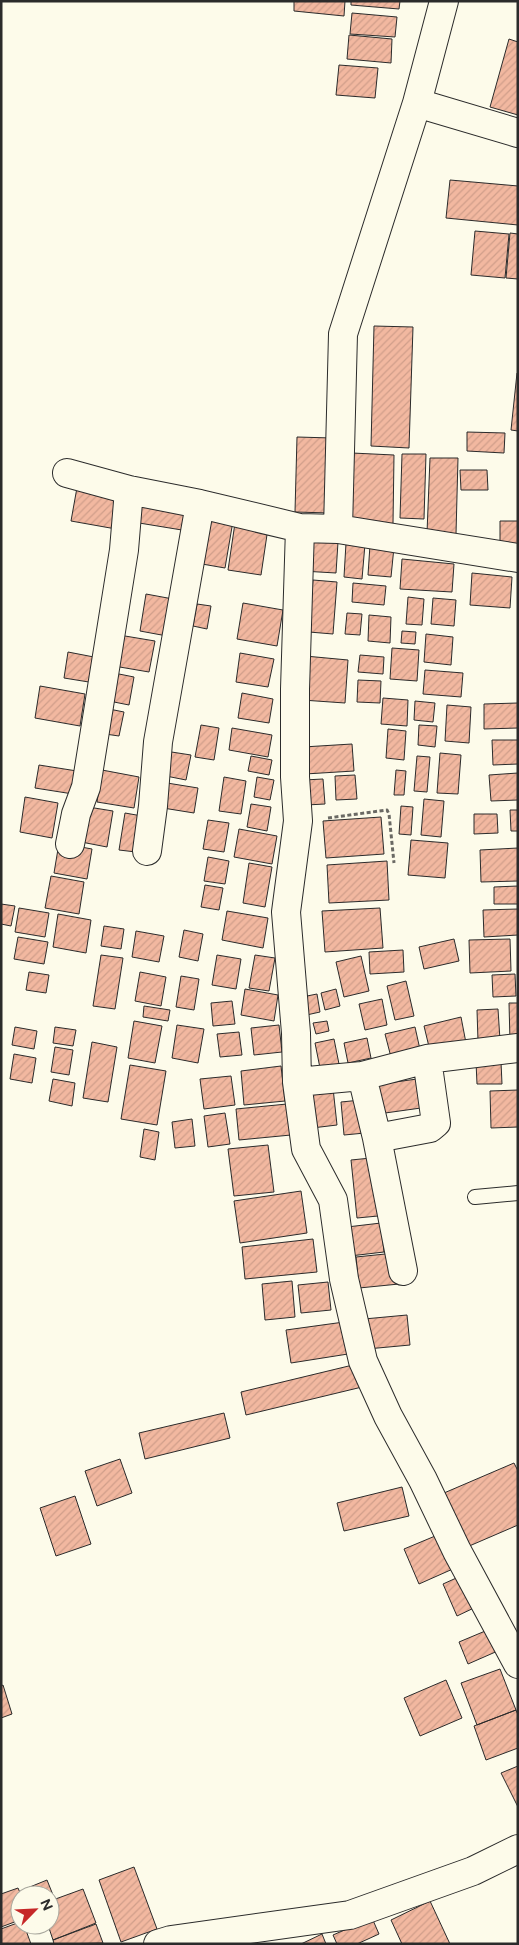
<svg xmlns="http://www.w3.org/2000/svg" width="519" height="1945" viewBox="0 0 519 1945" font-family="Figtree,sans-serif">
<defs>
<pattern id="building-hatch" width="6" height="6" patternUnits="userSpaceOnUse" patternTransform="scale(1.25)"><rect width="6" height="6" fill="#f2b8a0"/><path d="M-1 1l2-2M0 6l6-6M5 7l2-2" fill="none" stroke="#d09e8a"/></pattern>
</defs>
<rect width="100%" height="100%" fill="#fdfbea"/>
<path fill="url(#building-hatch)" stroke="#2b2b2b" d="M294 1H345L344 16 294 11Z
M351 1H400L399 9 351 5Z
M352 13 397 17 395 37 350 34Z
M349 35 392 39 391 63 347 59Z
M509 39 518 42V115L490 107Z
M339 65 378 68 375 98 336 95Z
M450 180 518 186V225L446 218Z
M475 231 509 234 505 278 471 275Z
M510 233 518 234V279L506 278Z
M374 326 413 327 409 448 371 446Z
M517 373H518V431L511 430Z
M467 432 505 433 504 453 467 451Z
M297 437 332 438 330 513 295 512Z
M352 453 394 455 393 524 350 522Z
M402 454H426L424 519 400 518Z
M430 458H458L456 534 427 533Z
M460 470H487L488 490H461Z
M78 482 122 489 116 529 71 521Z
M137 499 191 508 188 531 133 522Z
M210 517 233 521 225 568 202 564Z
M500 521H518V548H500Z
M235 523 268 528 261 575 228 570Z
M305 540 338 542 336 573 302 571Z
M346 543 365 544 362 579 344 577Z
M370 545 394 547 391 577 368 575Z
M402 559 454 564 452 592 400 589Z
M472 573 512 577 510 608 470 605Z
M313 580 337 582 333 634 309 632Z
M353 583 386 586 384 605 352 602Z
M146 594 173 599 167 636 140 631Z
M408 597 424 599 422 625 406 624Z
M433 598 456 600 454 626 431 624Z
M243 603 283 610 277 646 237 639Z
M197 604 211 606 207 629 193 626Z
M347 613 362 614 360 635 345 634Z
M369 615 391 617 390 643 368 641Z
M402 631 416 632 415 644 401 643Z
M113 634 155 641 149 672 108 665Z
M426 634 453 637 451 665 424 662Z
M392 648 419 650 417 681 390 679Z
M68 652 99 658 95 683 64 678Z
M240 653 274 659 268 687 236 682Z
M360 655 384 657 383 674 358 672Z
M305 656 348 660 345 703 302 700Z
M425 670 463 673 461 697 423 694Z
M109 672 134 677 129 705 104 700Z
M358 680 381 681 380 703 357 702Z
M40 686 85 694 80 726 35 718Z
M242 693 273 699 269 723 238 718Z
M383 698 408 700 407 726 381 724Z
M415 701 435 703 433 722 414 720Z
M518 703V728L484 729V704Z
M447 705 471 707 469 743 445 741Z
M109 709 124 712 119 736 105 734Z
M201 725 219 728 214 760 195 757Z
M419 725 437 726 435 747 418 745Z
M232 728 272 735 268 757 229 750Z
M388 729 406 731 404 760 386 758Z
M492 740H518V764L493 765Z
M352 744 354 771 305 774 303 747Z
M165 751 191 755 186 780 161 775Z
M440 753 461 755 458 794 437 793Z
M251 756 272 760 269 775 248 771Z
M417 756 430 757 427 792 414 791Z
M39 765 77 771 73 794 35 788Z
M102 770 139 777 134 808 97 802Z
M396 770 406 771 404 795H394Z
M518 773V800L491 801 489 775Z
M355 775 357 799 336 800 335 776Z
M224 777 246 781 241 814 219 811Z
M257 777 274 780 270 800 254 797Z
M323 779 325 804 306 805 304 780Z
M167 783 198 788 194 813 163 808Z
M25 797 58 803 52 838 20 832Z
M424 799 444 801 441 837 421 835Z
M251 804 271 807 267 831 247 827Z
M82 806 113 811 107 847 76 841Z
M401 806 413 807 411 835 399 834Z
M510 810H518V831H511Z
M125 813 142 816 136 852 119 850Z
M474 814H497L498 833 474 834Z
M381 817 384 854 326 858 323 821Z
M208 820 229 823 224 852 203 849Z
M239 829 277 836 272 864 234 857Z
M411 840 448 843 445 878 408 875Z
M59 843 92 849 87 879 54 873Z
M518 848V881L481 882 480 850Z
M208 857 229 861 225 884 204 881Z
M387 861 389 900 329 903 327 865Z
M249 863 272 867 265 907 243 903Z
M51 876 84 882 79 914 45 908Z
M205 885 223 888 219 910 201 907Z
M518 886V904H494V887Z
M1 904 15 906 11 926 1 924Z
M19 908 49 913 45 937 15 932Z
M380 908 383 948 325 952 322 911Z
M518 909V935L484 937 483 910Z
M227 911 268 918 263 948 222 940Z
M58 914 91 920 86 953 53 947Z
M104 926 124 929 121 949 101 946Z
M184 930 203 934 198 961 179 957Z
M136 931 164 936 159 962 132 957Z
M18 937 48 942 44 964 14 959Z
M454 939 459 961 424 969 419 947Z
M510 939 511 971 470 973 469 940Z
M403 950 404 972 370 974 369 952Z
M101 955 123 958 115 1009 93 1006Z
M217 955 241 959 236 989 212 985Z
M255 955 275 958 269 991 249 988Z
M361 956 369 991 344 997 336 962Z
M29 972 49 975 46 993 26 990Z
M140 972 166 977 161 1006 135 1001Z
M515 974 516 996 493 997 492 975Z
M181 976 199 979 194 1010 176 1007Z
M406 981 414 1016 395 1020 387 986Z
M245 989 278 995 274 1021 241 1015Z
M336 989 340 1006 325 1010 321 993Z
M317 994 320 1012 302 1016 297 998Z
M382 999 387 1025 365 1030 359 1004Z
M232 1001 235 1024 213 1026 211 1003Z
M509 1003H518V1041H510Z
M144 1006 170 1010 168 1021 143 1017Z
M498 1009 500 1040 478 1041 477 1010Z
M461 1017 466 1043 430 1051 424 1026Z
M134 1021 162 1026 155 1063 128 1058Z
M327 1021 329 1031 316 1034 313 1023Z
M177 1025 204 1029 198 1063 172 1058Z
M279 1025 282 1052 254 1055 251 1028Z
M15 1027 37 1031 34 1049 12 1045Z
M55 1027 76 1030 73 1046 53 1043Z
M415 1027 421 1054 392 1061 385 1034Z
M239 1032 242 1055 220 1057 217 1034Z
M367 1038 371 1058 348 1063 344 1043Z
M334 1039 339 1064 320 1068 315 1043Z
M92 1042 117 1047 108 1102 83 1098Z
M55 1047 73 1050 69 1075 51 1072Z
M14 1054 36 1058 32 1083 10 1079Z
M476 1062H501L502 1084H477Z
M130 1065 166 1071 157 1125 121 1119Z
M281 1066 285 1101 244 1105 241 1071Z
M231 1076 235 1105 204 1109 200 1079Z
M424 1078 428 1107 378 1114 374 1085Z
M53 1079 75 1083 72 1106 49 1101Z
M333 1088 337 1125 312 1128 308 1091Z
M518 1090V1127L491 1128 490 1091Z
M361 1100 365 1133 344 1135 341 1102Z
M287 1104 291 1135 239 1140 236 1109Z
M225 1113 230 1144 208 1147 204 1116Z
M192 1119 195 1146 175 1148 172 1122Z
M144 1129 159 1132 155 1160 140 1157Z
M268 1145 274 1192 234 1196 228 1149Z
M371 1158 378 1216 357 1218 351 1160Z
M301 1191 307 1233 240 1243 234 1201Z
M381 1223 384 1252 350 1256 347 1227Z
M313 1239 317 1272 245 1279 242 1247Z
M395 1253 399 1284 359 1288 356 1257Z
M292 1281 295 1317 265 1320 262 1284Z
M328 1282 331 1310 301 1313 298 1285Z
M407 1315 410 1345 367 1349 364 1319Z
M344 1322 348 1354 291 1363 286 1330Z
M357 1364 362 1387 246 1415 241 1392Z
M224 1413 230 1438 145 1459 139 1433Z
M120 1459 132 1493 97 1506 85 1471Z
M514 1463 518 1471V1525L460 1550 437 1496Z
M402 1487 409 1516 344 1531 337 1503Z
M75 1496 91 1544 56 1556 40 1508Z
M440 1534 455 1568 419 1584 404 1549Z
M463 1575 476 1607 457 1616 443 1584Z
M490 1629 500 1650 468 1664 459 1642Z
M500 1669 516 1710 477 1725 461 1683Z
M446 1680 462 1718 420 1736 404 1698Z
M3 1685 12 1714 1 1718V1686Z
M516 1710 518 1715V1748L486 1760 474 1726Z
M518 1766V1807L501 1773Z
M134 1867 157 1929 121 1942 99 1880Z
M47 1880 53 1895H27L25 1889Z
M18 1888 21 1895 20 1920 1 1927V1894Z
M83 1889 96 1923 53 1940 48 1925H50V1901Z
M430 1901 450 1944H402L391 1920Z
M372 1918 379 1934 357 1944H337L333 1935Z
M20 1922V1925H24L31 1944H1V1929Z
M96 1924 103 1943 54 1944 53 1940Z
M322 1934 326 1944H301Z"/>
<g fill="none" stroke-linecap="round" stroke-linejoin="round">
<g stroke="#2b2b2b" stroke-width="16">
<path id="service" d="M475 1197 518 1193"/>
</g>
<g stroke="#2b2b2b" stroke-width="30">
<path id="minor" d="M417 103 518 133
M67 473 129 490 200 504 300 528 338 529 518 558
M300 528 295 689V777L298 821 286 912 296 1033 297 1082 306 1149 333 1200 344 1279 363 1361 388 1416 423 1480 457 1551 518 1664
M338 529 343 334 417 103 444 1
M70 844 76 814 86 787 124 550 129 490
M147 851 153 806 158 742 200 504
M362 1076 377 1138
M297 1082 362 1076 427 1059 518 1048
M403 1271 377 1138 430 1128 436 1123 427 1059
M158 1944 171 1940 350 1915 473 1871 518 1849"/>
</g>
<path stroke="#6a6964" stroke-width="3" stroke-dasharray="4 2.5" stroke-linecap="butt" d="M328 818 387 810 389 814 394 863"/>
<use href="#service" stroke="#fdfbea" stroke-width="14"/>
<use href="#minor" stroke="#fdfbea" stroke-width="28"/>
</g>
<rect width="519" height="1945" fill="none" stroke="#2b2b2b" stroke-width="5"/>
<g transform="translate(35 1910) rotate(66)"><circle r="24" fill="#fdfbea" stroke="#a9a89e"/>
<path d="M0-4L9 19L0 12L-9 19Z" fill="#c62828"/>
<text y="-8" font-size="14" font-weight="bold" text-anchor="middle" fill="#2b2b2b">N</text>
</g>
</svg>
